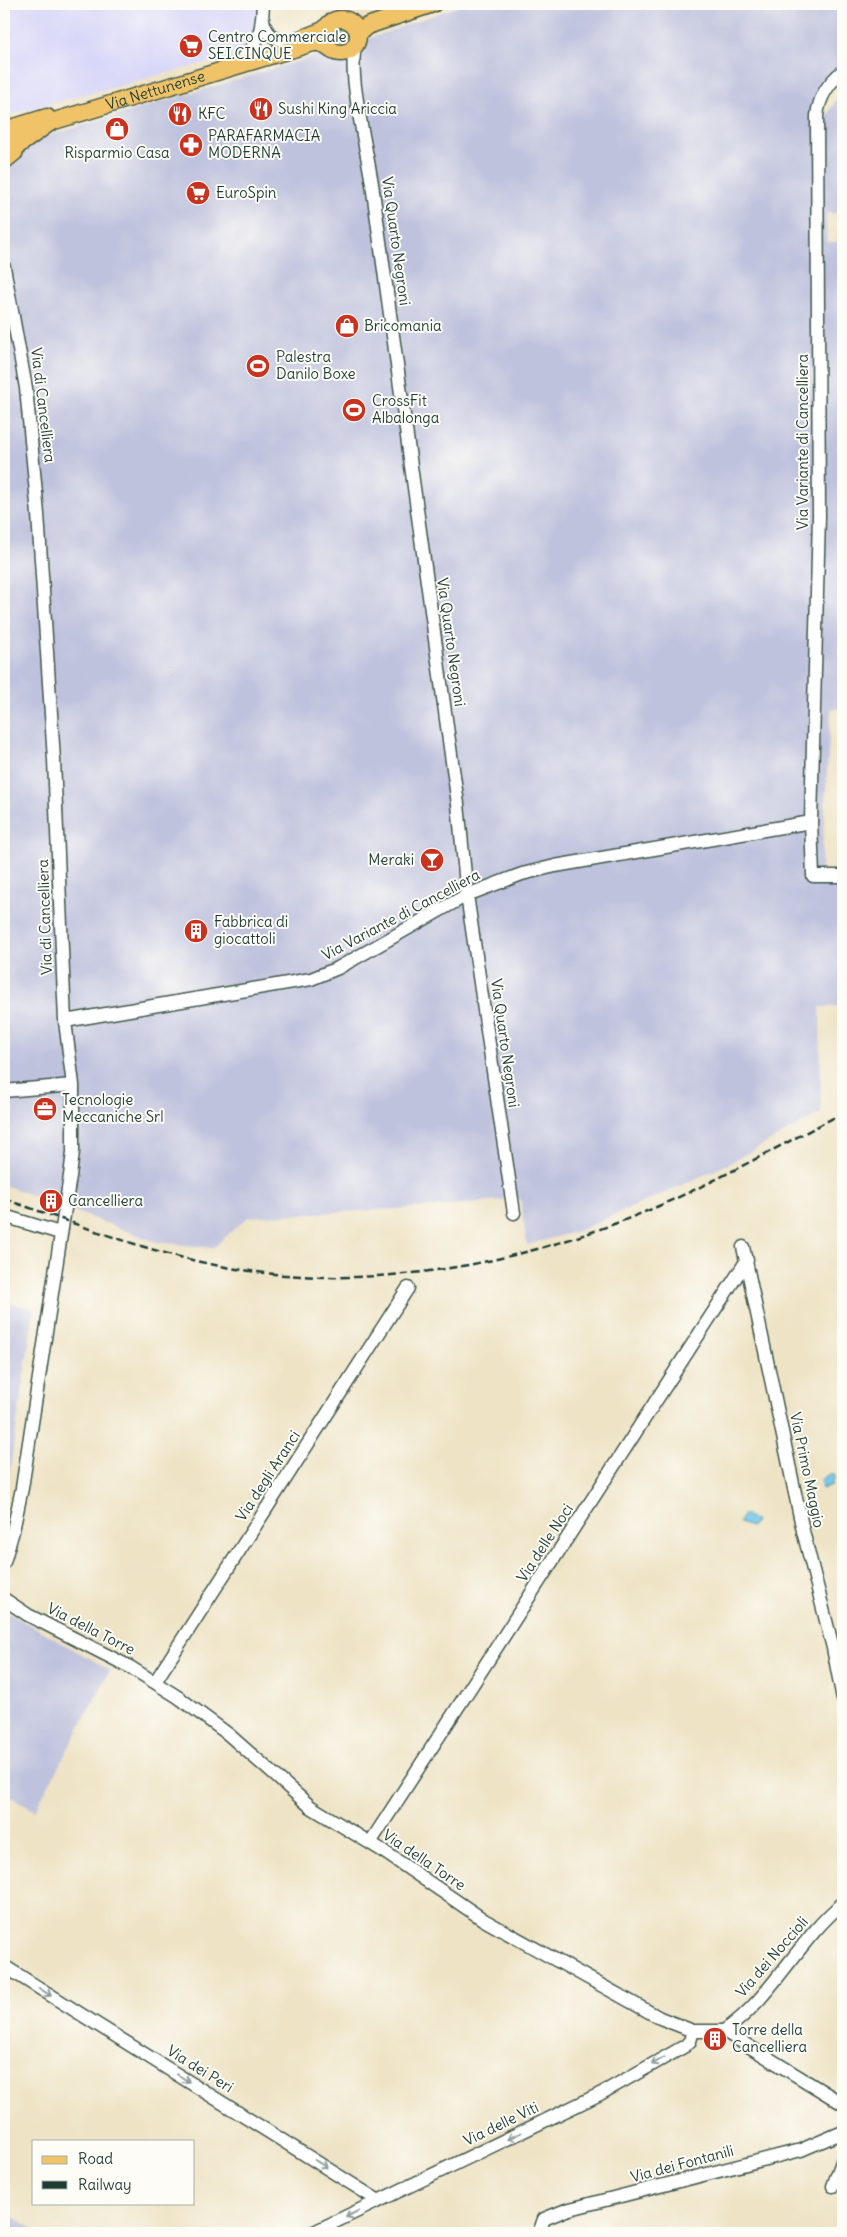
<svg xmlns="http://www.w3.org/2000/svg" width="847" height="2237" viewBox="0 0 847 2237" font-family="Delius,sans-serif">
<rect width="100%" height="100%" fill="#fdfcf7"/>
<filter id="ink" filterUnits="userSpaceOnUse"><feTurbulence type="fractalNoise" baseFrequency=".02" numOctaves="2"/><feDisplacementMap in="SourceGraphic" scale="10" xChannelSelector="R" yChannelSelector="G"/><feConvolveMatrix kernelMatrix="1 2 1 2 8 2 1 2 1" color-interpolation-filters="sRGB"/></filter>
<filter id="wash" filterUnits="userSpaceOnUse"><feTurbulence type="fractalNoise" baseFrequency=".0096" numOctaves="4" result="noise"/><feDisplacementMap in="SourceGraphic" scale="20" xChannelSelector="R" yChannelSelector="G"/><feGaussianBlur stdDeviation="1.12" result="paint"/><feColorMatrix in="noise" values="0 0 0 0 0 0 0 0 0 0 0 0 0 0 0 0 0 1.4 0 .05"/><feComposite in="paint" operator="in"/></filter>
<g filter="url(#wash)">
<rect width="100%" height="100%" fill="#eee3c5"/>
<path fill="#d8d7f8" d="M4 4H259L253 42 240 54 4 116Z"/>
<path fill="#bfc2dd" d="M464 4H843V65L822 79 823 123 843 87V213H826L827 242H843V709H831L820 884H843V1006L820 1007 821 1113 726 1165 662 1194 578 1231 527 1245 520 1198 434 1207 248 1217 213 1248 156 1242 4 1185V149L346 47Z
M4 1301 34 1310 4 1509Z
M9 1613 110 1670 35 1811 4 1793V1620Z
M4 2211 40 2233H4Z"/>
<path fill="#79c888" stroke="#4c825e" d="M326 36a15 15 0 1 1 30 0a15 15 0 1 1-30 0Z"/>
<path fill="#69c4e7" stroke="#44808e" d="M829 1474 834 1475 835 1480H832V1485L822 1489 820 1480Z
M744 1514 755 1521 751 1527 738 1523Z"/>
</g>
<g filter="url(#ink)">
<g fill="none" stroke-linecap="round" stroke-linejoin="round">
<g stroke="#3e564a" stroke-width="15">
<path id="minor" d="M263 19C265 35 277 42 293 41
M356 43C346 73 369 156 373 191 401 396 429 600 458 804L467 895 514 1213
M243 57C261 42 262 26 263 4
M843 71C828 83 819 97 817 116L819 516 811 822 813 876H843
M4 267 26 388 38 514 54 760 65 1021 73 1085V1152L70 1176 22 1488 13 1531 4 1562
M65 1021 311 979 338 968 467 895 522 874 555 866 811 822
M4 1091 73 1085
M4 1216 60 1233
M743 1247 803 1531 833 1648 843 1699
M4 1599 28 1615 130 1667 178 1697 228 1734 311 1807 380 1849 484 1920 660 2018 693 2031H724L843 2104
M155 1682 408 1288
M370 1843 747 1260
M4 1966 379 2201
M724 2031C772 1998 798 1940 843 1903
M833 2186 843 2159
M312 2233 600 2094 685 2046 690 2041 693 2031
M539 2233 544 2219 566 2210 801 2150 843 2132"/>
</g>
<g stroke="#3e564a" stroke-width="19">
<g id="major">
<circle cx="341" cy="36" r="17"/>
<path d="M358 34 367 26 433 4"/>
<path d="M300 39 326 29"/>
<path d="M8 129 47 117"/>
<path id="s1" d="M16 147 51 122 313 43H321L330 49"/>
<path d="M4 161 15 152V137"/>
</g>
</g>
<use href="#minor" stroke="#fff" stroke-width="12"/>
<use href="#major" stroke="#f1c369" stroke-width="16"/>
<path stroke="#1f3d34" stroke-width="2.5" stroke-dasharray="8 4" stroke-linecap="butt" d="M4 1199C75 1223 146 1252 220 1266 369 1295 523 1265 661 1205 723 1178 783 1144 843 1113"/>
</g>
<defs><path id="oneway-shaft" d="M-6 0H5M1.5-3L5.5 0L1.5 3" fill="none" stroke-width="1.6" stroke-linecap="round" stroke-linejoin="round" transform="scale(1.25)"/></defs>
<g stroke="#8f9e9a">
<use href="#oneway-shaft" transform="translate(45 1992) rotate(32)"/>
<use href="#oneway-shaft" transform="translate(658 2061) rotate(150)"/>
<use href="#oneway-shaft" transform="translate(183 2078) rotate(32)"/>
<use href="#oneway-shaft" transform="translate(514 2136) rotate(154)"/>
<use href="#oneway-shaft" transform="translate(321 2164) rotate(32)"/>
<use href="#oneway-shaft" transform="translate(352 2214) rotate(154)"/>
</g>
</g>
<defs>
<g id="supermarket-disc" transform="scale(1.25)"><circle r="9.5" fill="#c8321e" stroke="#fdfcf7"/><path d="M-6-5.5h2.5l.6 2H6L4.5 2H-2.5L-4.4-4H-6ZM-1.5 3.2a1.3 1.3 0 1 0 .1 0ZM3 3.2a1.3 1.3 0 1 0 .1 0Z" fill="#fff"/></g>
<g id="restaurant-disc" transform="scale(1.25)"><circle r="9.5" fill="#c8321e" stroke="#fdfcf7"/><path d="M-5-6h1v4h1v-4h1v4h1v-4h1v5L-1.5 .5V6h-2V.5L-5-1ZM5-6V6H3V1.5H1.5Q1.5-4 5-6Z" fill="#fff"/></g>
<g id="shop-disc" transform="scale(1.25)"><circle r="9.5" fill="#c8321e" stroke="#fdfcf7"/><path d="M-5-2.5h2.3a2.7 3.5 0 0 1 5.4 0H5L5.5 6h-11ZM-1.5-2.5h3a1.5 2.3 0 0 0-3 0Z" fill="#fff"/></g>
<g id="pharmacy-disc" transform="scale(1.25)"><circle r="9.5" fill="#c8321e" stroke="#fdfcf7"/><path d="M-2-6h4v4h4v4h-4v4h-4v-4h-4v-4h4Z" fill="#fff"/></g>
<g id="stadium-disc" transform="scale(1.25)"><circle r="9.5" fill="#c8321e" stroke="#fdfcf7"/><path d="M0-5a6.5 5 0 1 0 0 10a6.5 5 0 1 0 0-10ZM-3.5-1.8h7v3.6h-7Z" fill="#fff"/></g>
<g id="bar-disc" transform="scale(1.25)"><circle r="9.5" fill="#c8321e" stroke="#fdfcf7"/><path d="M-6-5H6L.8 .8V4.5H3.5V6h-7V4.5H-.8V.8Z" fill="#fff"/></g>
<g id="building-disc" transform="scale(1.25)"><circle r="9.5" fill="#c8321e" stroke="#fdfcf7"/><path d="M-4-6H4V6H1V3H-1V6H-4ZM-2.5-4.3h1.7v1.8h-1.7ZM.8-4.3h1.7v1.8H.8ZM-2.5-1h1.7V.8h-1.7ZM.8-1h1.7V.8H.8Z" fill="#fff"/></g>
<g id="office-disc" transform="scale(1.25)"><circle r="9.5" fill="#c8321e" stroke="#fdfcf7"/><path d="M-6-3h4V-5.5h4V-3h4V5H-6ZM-1-4.5V-3h2v-1.5ZM-6 0V1H6V0Z" fill="#fff"/></g>
</defs>
<g fill-rule="evenodd">
<use href="#supermarket-disc" x="191" y="46"/>
<use href="#restaurant-disc" x="261" y="109"/>
<use href="#restaurant-disc" x="180" y="114"/>
<use href="#shop-disc" x="117" y="129"/>
<use href="#pharmacy-disc" x="191" y="145"/>
<use href="#supermarket-disc" x="198" y="193"/>
<use href="#shop-disc" x="347" y="326"/>
<use href="#stadium-disc" x="258" y="366"/>
<use href="#stadium-disc" x="354" y="410"/>
<use href="#bar-disc" x="432" y="860"/>
<use href="#building-disc" x="196" y="931"/>
<use href="#office-disc" x="45" y="1109"/>
<use href="#building-disc" x="51" y="1201"/>
<use href="#building-disc" x="715" y="2039"/>
</g>
<g text-anchor="middle" stroke-width="4" stroke-linejoin="round" paint-order="stroke">
<g font-size="15" fill="#1f3d34" stroke="#fdfcf7" text-anchor="start">
<text x="208" y="42">Centro Commerciale<tspan x="208" dy="17">SEI.CINQUE</tspan></text>
<text x="278" y="114">Sushi King Ariccia</text>
<text x="198" y="119">KFC</text>
<text x="208" y="141">PARAFARMACIA<tspan x="208" dy="17">MODERNA</tspan></text>
<text x="117" y="158" text-anchor="middle">Risparmio Casa</text>
<text x="216" y="198">EuroSpin</text>
<text x="364" y="331">Bricomania</text>
<text x="276" y="362">Palestra<tspan x="276" dy="17">Danilo Boxe</tspan></text>
<text x="372" y="406">CrossFit<tspan x="372" dy="17">Albalonga</tspan></text>
<text x="414" y="865" text-anchor="end">Meraki</text>
<text x="214" y="927">Fabbrica di<tspan x="214" dy="17">giocattoli</tspan></text>
<text x="62" y="1105">Tecnologie<tspan x="62" dy="17">Meccaniche Srl</tspan></text>
<text x="68" y="1206">Cancelliera</text>
<text x="732" y="2035">Torre della<tspan x="732" dy="17">Cancelliera</tspan></text>
</g>
<g font-size="15" fill="#1f3d34" stroke="#fdfcf7">
<text dy="5" stroke="none"><textPath href="#s1" startOffset="152">Via Nettunense</textPath></text>
<text transform="translate(396 241) rotate(82)" y="5">Via Quarto Negroni</text>
<text transform="translate(43 405) rotate(83)" y="5">Via di Cancelliera</text>
<text transform="translate(803 442) rotate(-90)" y="5">Via Variante di Cancelliera</text>
<text transform="translate(451 642) rotate(82)" y="5">Via Quarto Negroni</text>
<text transform="translate(401 915) rotate(-28)" y="5">Via Variante di Cancelliera</text>
<text transform="translate(45 917) rotate(-92)" y="5">Via di Cancelliera</text>
<text transform="translate(505 1043) rotate(82)" y="5">Via Quarto Negroni</text>
<text transform="translate(807 1470) rotate(78)" y="5">Via Primo Maggio</text>
<text transform="translate(268 1476) rotate(-57)" y="5">Via degli Aranci</text>
<text transform="translate(545 1543) rotate(-57)" y="5">Via delle Noci</text>
<text transform="translate(91 1629) rotate(27)" y="5">Via della Torre</text>
<text transform="translate(424 1860) rotate(34)" y="5">Via della Torre</text>
<text transform="translate(772 1957) rotate(-49)" y="5">Via dei Noccioli</text>
<text transform="translate(200 2069) rotate(32)" y="5">Via dei Peri</text>
<text transform="translate(501 2124) rotate(-26)" y="5">Via delle Viti</text>
<text transform="translate(682 2164) rotate(-15)" y="5">Via dei Fontanili</text>
</g>
</g>
<rect width="847" height="2237" fill="none" stroke="#fdfcf7" stroke-width="20"/>
<rect x="32" y="2140" width="162" height="65" fill="#fdfcf7" stroke="#a4b0a9"/>
<rect x="42" y="2156" width="25" height="8" fill="#f1c369" stroke="#a4b0a9"/>
<text x="78" y="2164" font-size="15" fill="#1f3d34">Road</text>
<rect x="42" y="2181" width="25" height="8" fill="#1f3d34" stroke="#a4b0a9"/>
<text x="78" y="2190" font-size="15" fill="#1f3d34">Railway</text>
</svg>
